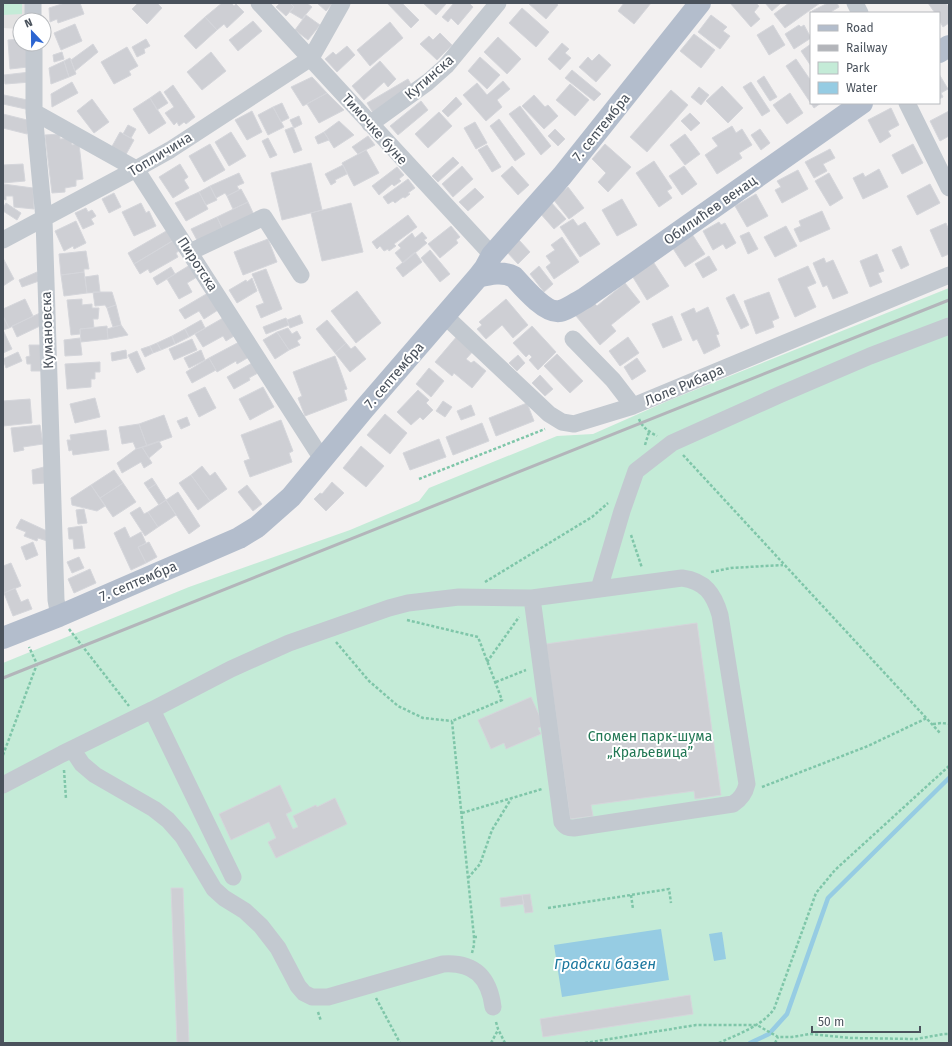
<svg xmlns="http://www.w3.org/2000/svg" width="952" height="1046" viewBox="0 0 952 1046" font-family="'Fira Sans',sans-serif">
<rect width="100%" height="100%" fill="#f3f1f1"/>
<path fill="#e3e2e2" d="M3 3H26V20H20V29L3 28Z"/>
<path fill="#c4ebd7" d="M3 3H22V14L3 15Z
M949 288V1043H3V663L189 587 350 530 419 501 429 488 557 436 593 434 670 400Z"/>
<path fill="#96cce3" d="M661 929 669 980 562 997 554 945Z
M722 932 726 959 714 961 709 934Z"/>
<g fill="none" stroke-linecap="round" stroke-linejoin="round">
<path stroke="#96cce3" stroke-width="4.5" d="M750 1043 769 1034 787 1014 828 898 949 778"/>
</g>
<path fill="#cecfd4" stroke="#d5d6db" d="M65 3H80L84 14 58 23 57 19 50 22 49 8Z
M138 3H157L162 8 147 24 132 9Z
M222 3H231L234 6 236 4 244 12 227 28 224 24 217 30 205 17Z
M280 3H290L294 7 286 16 276 7Z
M290 3H307L312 7 302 19 290 12 294 7Z
M317 3H333L326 11Z
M387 3H402L419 20 411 28Z
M423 3H444L446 4 436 15Z
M454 3H469L473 7 458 25 451 18 448 22 442 17Z
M528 3H556L558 5 546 19Z
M624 3H651L634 24 618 11Z
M730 3H756L759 6 754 12 760 19 751 27Z
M765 3H781L772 11Z
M789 3H820L785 28 774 14Z
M828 3H837L839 7 829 13H813L812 11Z
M928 3H946L949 8V23L943 27 939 20V13H935Z
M522 8 549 32 536 47 509 23Z
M306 15 320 25 308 40 295 30Z
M711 15 727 27 723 31 730 36 720 49 698 32Z
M205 17 217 30 196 49 184 36Z
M253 21 262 31 238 51 229 40Z
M390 22 403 38 370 66 357 50Z
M75 24 82 41 61 50 54 33Z
M773 25 785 45 769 55 757 35Z
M799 25 801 27 804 25 811 38 794 49 785 34Z
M440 33 452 45 437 60 420 44 429 36 433 40Z
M694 34 715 50 701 68 680 51Z
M498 37 521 59 507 74 484 52Z
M20 39V44H26L28 67 10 69 8 40Z
M146 39 150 46 144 49 145 53 137 57 132 47Z
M562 43 569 49 565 53 571 58 560 70 548 59Z
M93 44 98 52 75 71 71 60Z
M811 44V66L801 51Z
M347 46 355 55 337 72 325 59 333 52 336 55Z
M127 47 138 66 129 71 131 75 114 84 101 62Z
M62 52 64 59 54 62 53 55Z
M211 52 226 71 202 90 187 72Z
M599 54 611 65 596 82 579 67 588 57 592 61Z
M480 57 500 75 487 89 468 71Z
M70 58 76 74 69 77 64 61Z
M796 59 811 81V103H821L814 108 786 66Z
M64 61 69 77 51 84 49 68Z
M380 61 396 79 388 87 384 82 364 100 352 86Z
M572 70 601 94 594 101 565 78Z
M30 72 31 82 5 84 4 75Z
M939 74 948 89 941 93 943 97 939 99Z
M764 76 777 97 770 101 757 81Z
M312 77 327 93 303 106 291 87Z
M408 79 413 88 375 116 367 103Z
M503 81 510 89 497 100 502 107 486 121 463 95 477 83 487 95Z
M72 82 78 93 52 107 51 94Z
M751 82 770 111 762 116 743 87Z
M570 84 589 100 575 116 556 100Z
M173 85 195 117 186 124 184 122 179 126 177 122 174 125 165 113 174 107 164 92Z
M722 86 743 108 728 123 706 101Z
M699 87 709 95 701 105 691 97Z
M671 90 688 105 647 152 630 137Z
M160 91 168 103 157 110 150 98Z
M327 93 344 110 319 123 307 104Z
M790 93 803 113 787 124 773 105Z
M4 95 32 101 30 110 3 104Z
M534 95 545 107 548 105 558 116 544 129 522 106Z
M456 97 462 104 448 117 442 111Z
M150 98 166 123 149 134 133 109Z
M92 99 109 122 94 133 77 111Z
M421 101 428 110 398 135 390 126Z
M282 103 289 118 281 122 273 107Z
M520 106 551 146 541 155 509 114Z
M273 107 284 127 268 135 258 115Z
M891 108 899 125 888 131 891 136 880 143 868 120Z
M252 111 262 132 247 140 235 120Z
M949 111V136L940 141 930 121Z
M439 112 452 126 428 148 415 134Z
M690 113 700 123 691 131 681 121Z
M3 114 31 121 27 134 3 128Z
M299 116 302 124 294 128 290 120Z
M499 119 525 154 515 161 490 126Z
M339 121 354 135 334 148 324 132Z
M475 122 487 143 476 149 464 128Z
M128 125 136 129 131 138 123 134Z
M732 126 736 133 742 129 752 145 739 153 742 158 717 174 705 155 718 146 712 138Z
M293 127 302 150 294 153 285 130Z
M555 129 565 139 558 146 548 136Z
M760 129 770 143 761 150 751 135Z
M120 132 134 140 124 158 110 150Z
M231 132 246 156 229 166 215 142Z
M324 132 329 140 318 144 315 137Z
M60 134V139L71 138 72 145 79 144 83 179 76 180V186L65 188V192L52 193 45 135Z
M685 134 700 154 685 165 670 145Z
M368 136 375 145 358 154 352 147Z
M268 138 277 155 270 158 262 141Z
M210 144 225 170 204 182 189 156Z
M605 144 631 167 608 192 598 182 606 173 592 159Z
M913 144 923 163 902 174 892 155Z
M487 145 501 167 492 172 478 150Z
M830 149 835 158 823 164 827 171 814 178 805 162Z
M366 150 379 173 354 186 342 163Z
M453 157 459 163 438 182 432 176Z
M654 161 672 188 667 191 672 198 659 207 636 173Z
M311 163 322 210 282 220 271 173Z
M23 164 25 181 3 183V165Z
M180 164 188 177 184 180 189 188 173 198 159 177Z
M343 165 347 174 335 180 336 182 331 185 325 174Z
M462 166 473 179 453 197 442 184Z
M512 166 529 185 518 195 501 176Z
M684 166 697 184 682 195 669 176Z
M397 167 404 175 399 179 401 181 394 186 392 184 379 195 372 186Z
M879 169 888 187 863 199 853 178 863 173 865 177Z
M798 170 808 189 782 203 775 190 781 187 777 181Z
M239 173 244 183 237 186 239 190 227 196 225 193 216 198 210 186Z
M829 173 843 198 830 206 815 181Z
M408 179 415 188 408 193 410 194 405 198 403 197 395 203 393 201 388 204 383 197Z
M3 184 33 188 34 209 14 207 13 196H6V200L3 199Z
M930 184 940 203 917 215 907 196Z
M210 186 217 200 206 205 199 192Z
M568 187 584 208 569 219 553 199Z
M475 188 484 197 468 211 459 202Z
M241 189 248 202 233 209 227 196Z
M199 192 208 209 186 221 175 203Z
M114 193 121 207 109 213 102 199Z
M756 194 768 216 747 227 735 206Z
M622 199 637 225 617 236 602 210Z
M550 201 566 219 554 229 539 212Z
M248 202 254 215 223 230 217 217Z
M6 203 21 213 17 220 3 211V208Z
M141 203 146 213 149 211 156 226 134 236 122 212Z
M351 203 363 252 322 261 311 213Z
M86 208 88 212 92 210 96 216 91 219 94 224 83 229 75 213Z
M822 211 830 229 800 242 794 229 801 226 799 221Z
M408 215 417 227 394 244 396 246 389 251 388 249 384 251 380 246 377 249 372 242Z
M217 217 223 230 198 242 191 229Z
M573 219 578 226 585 222 600 244 580 257 560 227Z
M76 221 86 243 74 249 73 246 64 251 55 231Z
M719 222 721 225 725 223 736 243 726 249 723 244 713 250 703 231Z
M946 223 948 228 949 227V254L942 257 930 230Z
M451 226 460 237 456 240 458 243 440 258 428 244Z
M786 226 797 246 775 257 764 237Z
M168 230 174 240 134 264 128 253Z
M422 232 427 238 424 240 427 243 403 263 395 253 401 248 398 245 412 233 415 238Z
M749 232 758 249 748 254 740 236Z
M692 234 705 254 685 267 672 247Z
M562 237 579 262 554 279 546 267 551 263 546 256 555 250 551 245Z
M268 239 277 262 243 275 234 252Z
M174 240 180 250 176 253 178 257 150 273 148 269 140 274 134 264Z
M519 240 530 252 518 264 506 251Z
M901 246 909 265 901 269 892 250Z
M430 250 450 274 440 282 421 258Z
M86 251 89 269H84V272L61 275 59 254Z
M415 252 422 262 403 277 396 268Z
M877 254 884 271 878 273 882 282 870 287 860 261Z
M709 256 717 270 703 278 695 264Z
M3 258 14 279 3 286Z
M824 258 826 263 833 260 848 293 833 299 827 285 823 287 813 263Z
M652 260 669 286 647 300 631 274Z
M190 265 197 277 187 283 192 292 179 299 167 279Z
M539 266 553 284 544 292 530 274Z
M808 266 816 283 807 287 816 307 795 317 778 279Z
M171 267 175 274 157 285 153 278Z
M266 269 282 309 261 318 256 306 264 303 252 274Z
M37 272 39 281 22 287 19 280Z
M84 272 87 293 64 296 61 275Z
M98 275 100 292 87 293 85 277Z
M252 278 257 291 237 303 229 290 246 280 247 282Z
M625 283 640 302 611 325 616 331 600 345 576 316 593 302 597 306Z
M357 291 381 323 356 343 331 311Z
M93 292H112L116 305 107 308 105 305 95 306Z
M769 292 779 318 772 321 774 327 756 334 744 301Z
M208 293 218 310 204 319 199 311 185 319 179 310Z
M734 294 749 325 741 329 726 298Z
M25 299 33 316 9 328 3 316V309Z
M82 299V305L92 304V308H99L98 319H93L94 328 80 329V334L71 335 67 300Z
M506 299 528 325 513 338 502 325 486 339 477 329 482 325 479 322Z
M116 305 121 325 113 327 107 308Z
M708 307 719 334 716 335 720 346 704 354 697 339 693 341 681 314 694 308 696 313Z
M40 313V326L17 337 12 326Z
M300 315 303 323 290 328 287 320Z
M3 316 9 328 3 330Z
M672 316 682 340 663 348 652 324Z
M223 318 234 336 226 341 223 336 203 347 195 334Z
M286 318 289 325 266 334 263 327Z
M201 320 205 328 189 337 185 329Z
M327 320 346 343 335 353 316 329Z
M121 325 128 335 108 339 107 329Z
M107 326 108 339 81 342 80 329Z
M532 326 556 352 538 370 529 360 532 357 529 354 526 357 513 343Z
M288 328 292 334 297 331 301 338 297 341 300 345 289 350 277 332Z
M185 329 189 337 175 344 172 336Z
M3 330 12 349 3 353Z
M277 332 289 350 275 359 263 340Z
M458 335 475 349 466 359 471 363 474 361 486 371 472 388 454 373 452 376 435 362Z
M172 336 175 344 161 350 157 343Z
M628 337 639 353 620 366 609 351Z
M80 338 82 355 65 356 64 340Z
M192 339 197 350 174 360 169 349Z
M241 341 249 357 237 364 236 361 217 372 209 358Z
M157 343 161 350 153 353 150 346Z
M346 343 351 349 355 346 366 359 350 372 335 353Z
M29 345H41L43 371H31V364H27L26 357 30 356Z
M150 346 153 353 145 357 141 349Z
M126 350 127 358 112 361 111 353Z
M201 350 205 360 189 368 184 358Z
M137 351 145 369 137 373 128 355Z
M18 352 22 361 6 368 3 359Z
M557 354 583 381 570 393 544 366Z
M518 355 525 363 517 371 509 363Z
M335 356 347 389 344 390 347 400 305 416 298 398 302 396 293 372Z
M209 358 216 370 192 383 186 372Z
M637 358 646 371 632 380 624 367Z
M100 362V372H95V379H91V387L67 389 65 364Z
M252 363 258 373 249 378 250 380 234 389 227 377Z
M429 368 444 381 431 397 416 384Z
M540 375 553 389 545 396 532 383Z
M205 387 216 408 199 417 188 395Z
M263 387 274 407 250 420 239 399Z
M418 390 429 400 426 403 433 410 423 420 420 417 411 425 397 412Z
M95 398 100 417 75 423 70 404Z
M30 399 32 423 3 426V401Z
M443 401 452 407 445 417 436 411Z
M527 403 534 421 496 436 489 418Z
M471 405 475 415 461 420 457 411Z
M385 414 407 433 390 454 367 435Z
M164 415 172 437 147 446 139 424Z
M187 417 190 425 181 429 177 421Z
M281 420 293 451 289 453 292 462 250 477 244 461 250 459 241 435Z
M482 423 489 441 453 455 446 437Z
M139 424 147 446 136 449 133 442 122 444 119 427Z
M40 425 43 444 23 447 24 450 14 452 11 428Z
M106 430 109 450 73 455 72 450 69 451 67 440H71L70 435Z
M439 439 446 457 410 470 403 453Z
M159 441 162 447 149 458 142 447Z
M361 446 384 466 366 487 343 468Z
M142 447 152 463 144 468 141 462 122 473 117 463 136 449Z
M202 466 210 476 215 472 227 489 210 501 191 475Z
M44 467 45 483 33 484 32 470Z
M114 470 123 483 100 498 91 485Z
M191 475 210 501 198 510 179 483Z
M152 478 156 484 148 489 144 483Z
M332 482 344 493 326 511 314 499 320 493 322 494Z
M123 483 136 502 113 517 100 498Z
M156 484 166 500 159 505 148 489Z
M91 485 105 506 97 511 72 505 71 498Z
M247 485 262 504 253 511 238 492Z
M178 492 200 526 189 534 166 500Z
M166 500 176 515 158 527 148 512Z
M140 507 144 514 148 512 158 527 145 536 130 513Z
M84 509 87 523 78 524 76 510Z
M21 519 47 531V541L38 538 37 541 24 536 26 532 16 528Z
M82 526 85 548 74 549 73 539H69L68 528Z
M125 527 130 538 141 532 146 543 138 547 146 563 131 570 114 533Z
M33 542 38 555 26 560 21 547Z
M149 542 157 557 146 563 138 547Z
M79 557 84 568 72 573 67 562Z
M11 563 21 586 4 593 3 566Z
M90 569 96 583 74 593 68 579Z
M15 588 21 602 28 599 32 609 13 616 4 593Z
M697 623 721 795 695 799 694 791 591 805 593 816 570 819 546 644Z
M531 697 544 726 538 728 541 734 506 749 504 743 491 749 478 720Z
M280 785 292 811 286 814 293 829 298 827 293 816 316 805 317 807 335 798 347 824 276 858 268 842 276 838 269 822 231 840 219 814Z
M171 888H183L189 1043H177Z
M530 894 533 912 525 913 522 895Z
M522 895 524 904 501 907 500 898Z
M690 995 693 1014 543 1037 540 1019Z"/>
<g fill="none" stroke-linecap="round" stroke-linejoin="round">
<path stroke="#7fc6a9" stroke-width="2.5" stroke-dasharray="3 2" stroke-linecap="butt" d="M639 419C642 427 649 432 657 436
M645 445 649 432
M683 455 941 734
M419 479 545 429
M631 535 642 568
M711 572 731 568 783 565
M485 582 592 517 608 503
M407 620 478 637 502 700 452 721 474 937V945L472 953
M69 629 129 706
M336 642 369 681 398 706 423 718 452 721
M487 662 519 617
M496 682 526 670
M933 724 942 723 949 724
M3 755 37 664 29 647
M64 770 66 799
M762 787 868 746 927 718
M462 813 542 789
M468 878 480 864 492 830 511 799
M631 895 633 909
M548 908 669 889 671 903
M474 937H479
M376 998 400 1043
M318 1012 321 1021
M496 1022 498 1029 505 1043
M491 1043 498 1030
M585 1043 696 1025H757L778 1037H792L810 1034 851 1038 916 1039 944 1034H949
M719 1043C738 1034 762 1026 774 1009L816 893 835 870 949 766
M775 1043 778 1037"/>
<path stroke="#c3c9d0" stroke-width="17" d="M33 3V20
M259 3 492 255
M855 3 860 13
M34 44V112L44 219 56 600 59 616
M907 103 949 188
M34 112 136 169 322 459
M370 124 428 82 446 66 498 3
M3 240 136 169 170 150 311 58 342 3
M190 252 264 217 301 275
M445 316 549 414 562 422 574 424 633 406 949 275
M573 339 613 380 633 406
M599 589 622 511 636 471 672 443 779 395 870 356 949 326
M152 710 233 877
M72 749 82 764 95 775 154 809 168 820 183 837 214 889 224 898 245 911 261 926 278 948 298 986 304 993 312 997H328L443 964C474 962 489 977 493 1007
M3 785 62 754 152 710 231 669 289 643 389 608 408 603 459 597 532 598 682 578C705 581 714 594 720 615L747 784C745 793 741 799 733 804L574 828C568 828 565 827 562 822L532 598"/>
<path stroke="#b3bdcc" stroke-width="22" d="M939 52 949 46
M478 277C490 274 503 271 514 277 523 287 546 314 560 311 569 309 577 302 585 298L862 103
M3 638 59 616 239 538 257 527 291 497 364 409 478 277 485 268 492 255 562 176 700 3"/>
<path stroke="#b3b5ba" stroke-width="3" d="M3 678 949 300"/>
</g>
<g text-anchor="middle" stroke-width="4" stroke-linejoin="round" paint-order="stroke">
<g font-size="14" fill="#4a525c" stroke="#fff">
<text transform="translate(429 77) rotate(-41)" y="5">Кутинска</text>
<text transform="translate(601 127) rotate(-51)" y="5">7. септембра</text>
<text transform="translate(375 129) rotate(48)" y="5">Тимочке буне</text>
<text transform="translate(160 154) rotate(-31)" y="5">Топличина</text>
<text transform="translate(710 210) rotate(-35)" y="5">Обилићев венац</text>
<text transform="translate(198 264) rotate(57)" y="5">Пиротска</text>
<text transform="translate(47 330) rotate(-92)" y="5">Кумановска</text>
<text transform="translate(394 375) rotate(-49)" y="5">7. септембра</text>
<text transform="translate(684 385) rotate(-23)" y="5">Лоле Рибара</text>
<text transform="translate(138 581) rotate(-23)" y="5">7. септембра</text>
</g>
<g font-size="14" fill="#217754" stroke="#fff">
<text x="650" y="741">Спомен парк-шума<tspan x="650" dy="16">„Краљевица”</tspan></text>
</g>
<g font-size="15" font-style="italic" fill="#1b779e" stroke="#fff">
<text x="605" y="969">Градски базен</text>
</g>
</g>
<rect width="952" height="1046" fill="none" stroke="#4a525c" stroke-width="8"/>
<rect x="810" y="12" width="130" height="92" fill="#ffffff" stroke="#b7babe"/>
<rect x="818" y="25" width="20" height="6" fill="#b3bdcc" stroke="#b7babe"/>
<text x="846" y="32" font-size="12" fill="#4a525c">Road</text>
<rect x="818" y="45" width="20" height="6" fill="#b3b5ba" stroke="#b7babe"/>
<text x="846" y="52" font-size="12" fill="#4a525c">Railway</text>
<rect x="818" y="62" width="20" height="12" fill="#c4ebd7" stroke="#b7babe"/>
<text x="846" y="72" font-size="12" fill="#4a525c">Park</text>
<rect x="818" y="82" width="20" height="12" fill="#96cce3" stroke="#b7babe"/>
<text x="846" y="92" font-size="12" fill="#4a525c">Water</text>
<g transform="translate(32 32) rotate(338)"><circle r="19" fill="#ffffff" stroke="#b7babe"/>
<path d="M0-3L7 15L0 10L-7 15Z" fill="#2c65d1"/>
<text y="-6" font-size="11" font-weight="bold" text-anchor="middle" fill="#4a525c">N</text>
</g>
<path d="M812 1026v6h108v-6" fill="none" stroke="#4a525c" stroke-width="2"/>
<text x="818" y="1026" font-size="12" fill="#4a525c" stroke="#ffffff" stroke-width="3" paint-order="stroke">50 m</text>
</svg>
